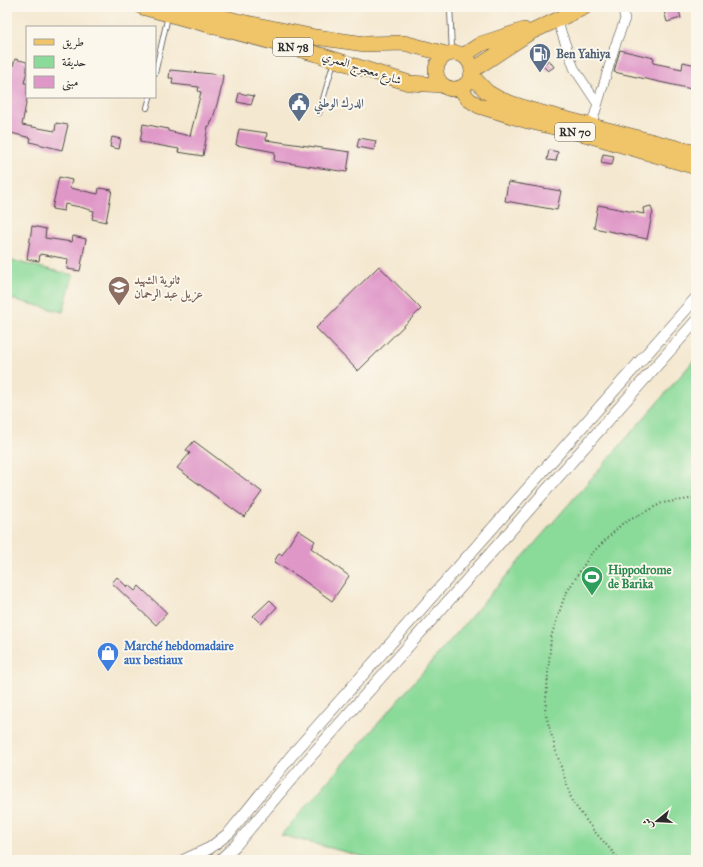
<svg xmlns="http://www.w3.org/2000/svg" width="703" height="867" viewBox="0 0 703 867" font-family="'IM FELL Great Primer',Amiri,serif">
<rect width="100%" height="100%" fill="#fbf7ec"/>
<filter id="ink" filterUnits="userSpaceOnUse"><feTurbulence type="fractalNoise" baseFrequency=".025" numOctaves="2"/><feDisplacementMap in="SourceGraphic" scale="8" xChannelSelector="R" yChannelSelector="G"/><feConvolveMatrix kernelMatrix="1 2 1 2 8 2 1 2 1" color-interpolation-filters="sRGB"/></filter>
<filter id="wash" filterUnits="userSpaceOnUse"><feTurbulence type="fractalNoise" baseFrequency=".012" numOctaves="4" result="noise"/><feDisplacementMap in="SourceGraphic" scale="16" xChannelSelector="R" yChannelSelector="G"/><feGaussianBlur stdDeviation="0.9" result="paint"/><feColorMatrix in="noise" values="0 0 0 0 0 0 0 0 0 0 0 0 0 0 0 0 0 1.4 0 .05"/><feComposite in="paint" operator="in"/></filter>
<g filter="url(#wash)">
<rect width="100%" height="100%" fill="#f4e8d0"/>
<path fill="#8ada99" stroke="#5a8262" d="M9 260 73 275 63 312 7 298V267Z
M696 358V860H376L281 835Z"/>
<g id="blocks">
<path fill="#df97c8" d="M663 7H678L681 18 667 22Z
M620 50 654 58 653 63 682 69 683 62 696 65V90L614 72Z
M15 59 27 62V71L24 83H27V98L22 125 55 131 56 123 68 125 62 150 30 142 31 138 7 132V114L10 99H7V87Z
M549 60 554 67 548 71 542 65Z
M170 70 223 75 221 90 212 122H211L210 126H208L203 156 178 152 179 149 140 142 143 124 168 129V131L190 136 201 92 198 91 199 87 172 84 173 78H169Z
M239 93 254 96 251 105 237 102Z
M239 129 267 133 266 140 350 152 347 172 274 161 275 152 236 145Z
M112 137 121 139 119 149 110 147Z
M359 138 376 141 374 150 357 147Z
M549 150 558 152 556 161 547 160Z
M603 154 614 156 612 165 601 163Z
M59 177 72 180 70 188 98 194 99 188 112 190 106 222 92 219 94 211 80 207 65 204 64 211 52 209Z
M508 182 561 191 557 210 505 201Z
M598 205 644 214 643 208 651 206 653 214 652 215 647 239 594 228Z
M32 226 46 229 45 238 72 242 73 236 86 239 80 271 67 269 68 259 40 254 39 261 27 259Z
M379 266 421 309 358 371 316 328Z
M194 441 262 492 244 517 177 468 190 453 186 450Z
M298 530 315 541 311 548 349 576 332 601 299 577 274 562 279 553 282 555Z
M117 577 127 587 128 585 135 591 139 586 167 613 156 625 112 583Z
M270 600 277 607 261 624 253 616Z"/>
</g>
</g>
<g filter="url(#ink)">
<use href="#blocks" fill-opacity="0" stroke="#494744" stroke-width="1"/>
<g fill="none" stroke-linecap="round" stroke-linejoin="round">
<g stroke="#494744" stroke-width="6">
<path id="service" d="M450 7 452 52
M155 73 168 16
M147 108 150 97
M319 113 334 61"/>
</g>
<g stroke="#494744" stroke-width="10">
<path id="minor" d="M557 20 574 68 597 103
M590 130 615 46 625 19 622 7"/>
</g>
<g stroke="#494744" stroke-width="12">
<path id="tertiary" d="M184 860 210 848 229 833 292 755 696 298
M220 860 236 845 305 763 696 321"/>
</g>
<g stroke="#494744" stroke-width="16">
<path id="primary" d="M142 7 320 55 409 83 443 85
M185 7 237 21 315 37 365 44 404 43 446 54
M436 71a18 18 0 1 1 36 0a18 18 0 1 1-36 0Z
M464 55 481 44 524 30
M473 70 529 33 585 7
M472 76 487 92 499 99 531 110 696 153
M460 88 468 99 479 106 528 121 588 135 696 167"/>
</g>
<path stroke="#494744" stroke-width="2" stroke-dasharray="1 3" stroke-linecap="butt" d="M620 860 594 831 572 801 556 751 545 712 551 637 565 595 591 554 622 524 662 503 696 498"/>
<use href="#service" stroke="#fff" stroke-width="4.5"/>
<use href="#minor" stroke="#fff" stroke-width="9"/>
<use href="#tertiary" stroke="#fff" stroke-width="11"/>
<use href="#primary" stroke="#f0c469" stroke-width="15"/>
</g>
</g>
<defs>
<g id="fuel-pin" transform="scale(1.15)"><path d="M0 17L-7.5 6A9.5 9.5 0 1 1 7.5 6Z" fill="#5c6f8a" stroke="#fbf7ec"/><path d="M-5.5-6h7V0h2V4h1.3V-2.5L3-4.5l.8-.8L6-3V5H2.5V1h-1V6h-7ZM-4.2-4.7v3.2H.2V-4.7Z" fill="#fff"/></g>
<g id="civic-pin" transform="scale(1.15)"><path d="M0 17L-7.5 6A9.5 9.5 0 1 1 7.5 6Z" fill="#5c6f8a" stroke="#fbf7ec"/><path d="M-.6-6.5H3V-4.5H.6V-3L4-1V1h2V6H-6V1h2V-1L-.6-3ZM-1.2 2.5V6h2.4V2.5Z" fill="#fff"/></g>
<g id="school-pin" transform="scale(1.15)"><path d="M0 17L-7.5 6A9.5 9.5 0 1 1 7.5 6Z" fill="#8d6e63" stroke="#fbf7ec"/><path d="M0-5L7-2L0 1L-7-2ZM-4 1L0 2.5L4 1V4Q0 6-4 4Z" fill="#fff"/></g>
<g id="stadium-pin" transform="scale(1.15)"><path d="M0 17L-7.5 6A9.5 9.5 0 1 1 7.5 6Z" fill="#2e9e5b" stroke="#fbf7ec"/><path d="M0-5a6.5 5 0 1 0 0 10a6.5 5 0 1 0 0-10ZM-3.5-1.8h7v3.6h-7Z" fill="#fff"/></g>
<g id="shop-pin" transform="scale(1.15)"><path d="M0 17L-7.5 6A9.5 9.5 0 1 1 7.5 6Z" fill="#3f7fe0" stroke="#fbf7ec"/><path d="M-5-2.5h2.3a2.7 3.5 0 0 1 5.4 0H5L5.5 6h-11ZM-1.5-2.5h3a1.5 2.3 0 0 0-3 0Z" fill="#fff"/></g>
</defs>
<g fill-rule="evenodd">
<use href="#fuel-pin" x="540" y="54"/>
<use href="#civic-pin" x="299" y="103"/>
<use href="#school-pin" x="119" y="287"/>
<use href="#stadium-pin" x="592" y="577"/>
<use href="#shop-pin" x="108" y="653"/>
</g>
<g text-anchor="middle" stroke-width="4" stroke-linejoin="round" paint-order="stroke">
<g fill="#fbf7ec" stroke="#696865" stroke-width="1">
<rect x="273" y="38" width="40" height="18" rx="3"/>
<rect x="555" y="123" width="40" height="18" rx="3"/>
</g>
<g font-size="11" font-weight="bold" fill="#2b2b2b">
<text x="293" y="51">RN 78</text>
<text x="575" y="136">RN 70</text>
</g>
<g font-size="12" font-weight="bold" fill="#4e5e75" stroke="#fbf7ec" text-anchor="start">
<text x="556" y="58">Ben Yahiya</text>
<text x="314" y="107">الدرك الوطني</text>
</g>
<g font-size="12" fill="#2b2b2b" stroke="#fbf7ec">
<text transform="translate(362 68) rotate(18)" y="4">شارع معجوج العمري</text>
</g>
<g font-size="12" font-weight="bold" fill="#785e54" stroke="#fbf7ec" text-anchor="start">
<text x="134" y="284">ثانوية الشهيد<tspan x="134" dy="14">عزيل عبد الرحمان</tspan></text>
</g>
<g font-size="12" font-weight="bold" fill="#27864d" stroke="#fbf7ec" text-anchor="start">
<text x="608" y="574">Hippodrome<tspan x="608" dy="14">de Barika</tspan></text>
</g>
<g font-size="12" font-weight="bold" fill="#366cbe" stroke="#fbf7ec" text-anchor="start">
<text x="124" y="650">Marché hebdomadaire<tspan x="124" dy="14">aux bestiaux</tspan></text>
</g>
</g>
<rect width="703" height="867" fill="none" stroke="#fbf7ec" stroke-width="24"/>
<rect x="26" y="26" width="130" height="72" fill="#fbf7ec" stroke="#a8a59f"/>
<rect x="34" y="39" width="20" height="6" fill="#f0c469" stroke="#a8a59f"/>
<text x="62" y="46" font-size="12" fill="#2b2b2b">طريق</text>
<rect x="34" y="56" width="20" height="12" fill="#8ada99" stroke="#a8a59f"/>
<text x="62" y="66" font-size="12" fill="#2b2b2b">حديقة</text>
<rect x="34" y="76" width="20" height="12" fill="#df97c8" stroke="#a8a59f"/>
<text x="62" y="86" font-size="12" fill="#2b2b2b">مبنى</text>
<g transform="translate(657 821) rotate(252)" stroke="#fbf7ec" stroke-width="3" paint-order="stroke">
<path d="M0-3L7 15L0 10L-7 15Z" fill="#2b2b2b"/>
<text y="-6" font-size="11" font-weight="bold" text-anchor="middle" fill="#2b2b2b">ش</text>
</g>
</svg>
